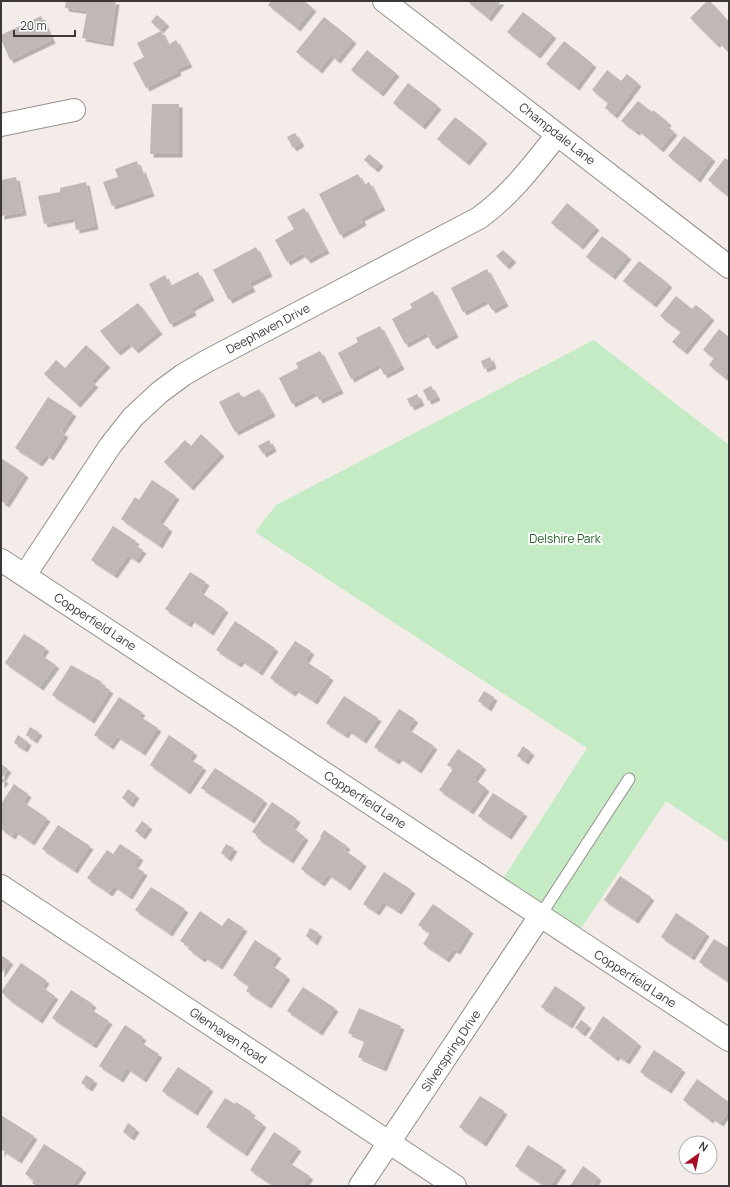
<svg xmlns="http://www.w3.org/2000/svg" width="730" height="1187" viewBox="0 0 730 1187" font-family="Manrope,sans-serif">
<defs>
<filter id="shadow"><feDropShadow dx="3.5" dy="3.5" stdDeviation="0" flood-color="#0004"/></filter>
</defs>
<rect width="100%" height="100%" fill="#f4ece9"/>
<path fill="#c4ebc4" d="M594 340 729 445V843L666 801 574 939 497 888 587 748 255 532 276 505Z"/>
<path fill="#c0b8b6" filter="url(#shadow)" d="M66 1H116L110 43 82 38 87 11 65 8Z
M271 1H304L313 8 297 28 268 5Z
M467 1H501L488 18Z
M707 1H710L729 22V47L726 50 719 42 716 44 690 18Z
M523 12 553 35 537 55 507 32Z
M157 15 166 23 160 30 151 22Z
M41 16 52 40 10 60 1 39V35Z
M324 17 353 40 337 60 331 55 319 70 296 52Z
M161 31 168 45 176 40 189 64 177 69 178 72 146 88 133 63 144 57 137 43Z
M564 41 593 64 576 87 546 64Z
M367 50 396 73 380 93 351 70Z
M607 70 621 81 627 74 638 83 614 115 605 108 608 103 592 90Z
M408 83 438 106 422 126 393 103Z
M638 101 652 112 653 110 668 122 666 125 674 132 660 149 638 130 636 132 621 121Z
M152 104H179V154H150Z
M455 117 484 140 466 162 437 139Z
M295 133 301 143 293 148 287 137Z
M684 136 712 158 697 179 668 156Z
M369 154 380 163 375 169 364 160Z
M725 158 729 161V197L708 180Z
M137 161 140 170 142 169 151 193 112 206 103 182 118 177 115 169Z
M358 174 364 185 369 182 382 207 361 218 363 222 340 235 319 194Z
M16 177 23 212 1 216V180Z
M86 182 95 226 76 230 74 218 44 224 38 196 60 192V188Z
M567 203 596 227 580 246 551 223Z
M304 208 326 250 307 260 303 253 287 262 275 240 294 229 287 217Z
M602 236 628 256 612 276 586 257Z
M256 247 269 273 249 283 252 288 229 300 213 270Z
M503 250 513 259 506 266 496 256Z
M639 261 669 284 653 304 623 281Z
M487 269 505 303 492 310 486 300 463 312 451 288Z
M198 272 211 297 191 308 193 312 170 324 149 284 165 275 170 286Z
M433 291 455 334 433 346 426 333 405 344 392 319 412 308 410 304Z
M676 296 692 309 696 305 711 317 684 351 672 342 681 332 660 316Z
M138 303 159 331 135 350 129 343 117 352 100 331Z
M380 326 401 366 384 375 379 364 351 379 338 353 358 342 356 338Z
M719 329 729 337V370L724 377 709 365 714 358 703 350Z
M86 345 107 364 91 381 95 384 77 404 44 374 56 360 65 368Z
M320 351 340 390 319 400 315 392 292 404 279 378 298 368 296 363Z
M490 357 493 365 484 369 481 361Z
M431 386 437 397 428 401 423 390Z
M259 389 272 413 235 432 219 402 239 392 242 398Z
M417 394 421 402 411 407 407 399Z
M48 397 73 413 61 431 65 434 50 457 46 454 39 463 15 448Z
M201 434 221 453 190 487 164 462 185 440 191 446Z
M269 440 273 448 263 454 258 446Z
M1 458 25 474 6 504 1 501Z
M152 480 176 496 159 522 169 528 159 545 121 519 135 497 139 500Z
M113 526 136 541 134 544 143 550 136 560 128 555 114 575 91 560Z
M190 572 206 582 200 592 225 609 210 632 191 619 188 624 165 609Z
M235 621 275 648 259 672 241 660 238 664 216 650Z
M24 634 46 648 41 655 56 665 40 687 5 663Z
M295 641 311 651 305 661 330 677 314 701 295 689 292 693 270 678Z
M71 665 102 682 101 684 110 690 91 720 52 695Z
M484 691 494 697 488 708 478 701Z
M344 696 378 718 363 740 348 730 345 735 326 723Z
M119 697 142 712 139 716 158 728 142 752 117 736 110 746 94 735Z
M399 709 415 719 408 729 434 746 418 770 399 757 396 761 374 747Z
M30 727 39 732 34 740 26 735Z
M18 735 28 742 24 749 14 743Z
M169 735 194 752 189 759 203 767 187 791 150 765Z
M523 746 531 752 525 761 517 756Z
M458 749 483 766 474 779 486 788 470 811 439 790 453 769 447 765Z
M1 764 8 769 2 778 5 780 1 785Z
M215 768 264 800 251 820 201 788Z
M14 784 28 794 23 802 47 818 31 842 15 831 12 836 1 829V804Z
M128 789 136 795 130 804 122 798Z
M493 793 524 813 508 836 478 816Z
M272 802 297 819 292 827 305 837 290 860 257 838 259 836 252 832Z
M142 821 149 826 142 836 135 831Z
M58 825 90 846 74 870 42 849Z
M324 830 347 846 344 850 363 863 347 887 328 874 321 883 301 869 321 838 320 837Z
M120 844 140 857 134 866 144 872 129 896 114 886 109 893 87 878 107 850 113 854Z
M226 844 234 848 228 858 221 853Z
M384 872 412 890 398 911 383 902 376 912 363 904Z
M620 876 651 897 635 920 604 900Z
M151 887 185 909 169 933 135 910Z
M433 904 470 930 457 951 453 949 446 959 423 944 430 933 418 925Z
M200 911 222 926 228 918 244 928 219 966 204 956 202 959 188 949 189 946 180 941Z
M676 913 706 933 691 957 661 937Z
M310 928 319 933 314 942 306 936Z
M714 939 727 947 729 944V982L699 962Z
M255 940 278 955 271 965 287 976 268 1005 246 991 249 986 233 975Z
M1 955 10 961 1 974Z
M21 963 46 980 42 987 55 996 39 1020 7 998V997L1 992Z
M555 986 582 1004 569 1025 541 1007Z
M303 987 335 1008 319 1032 287 1011Z
M71 990 93 1004 90 1009 109 1021 93 1045 52 1018Z
M359 1008 401 1026 383 1068 358 1057 365 1040 348 1033Z
M603 1016 638 1043 626 1061 617 1055 615 1058 589 1038Z
M581 1020 588 1025 582 1033 575 1028Z
M125 1025 143 1037 140 1042 159 1054 143 1079 127 1068 120 1079 99 1066Z
M654 1050 682 1069 668 1090 640 1072Z
M178 1067 210 1088 194 1112 162 1091Z
M86 1075 94 1080 89 1088 81 1083Z
M697 1079 729 1102V1110L720 1123 711 1117 710 1120 683 1100Z
M480 1096 504 1111 483 1143 459 1127Z
M225 1098 235 1104 236 1102 252 1112 250 1115 263 1124 244 1153 206 1127Z
M1 1115 34 1136 18 1160 3 1150 1 1154Z
M128 1123 136 1129 131 1137 123 1132Z
M274 1132 298 1148 288 1162 310 1176 303 1186H274L250 1170Z
M44 1144 83 1169 72 1186H37L32 1183 34 1180 25 1174Z
M528 1145 563 1167 550 1186H545L515 1166Z
M583 1166 598 1177 593 1186H570Z"/>
<g fill="none" stroke-linecap="round" stroke-linejoin="round">
<g stroke="#96908c" stroke-width="13">
<path id="lane" d="M540 916 629 779"/>
</g>
<g stroke="#96908c" stroke-width="24">
<path id="street" d="M384 1 729 267
M1 125 74 110
M1 560 729 1040
M25 575 110 446 133 417 160 392 183 375 207 361 479 218C511 195 533 165 557 135
M1 886 455 1186
M360 1186 540 916"/>
</g>
<use href="#lane" stroke="#fff" stroke-width="11"/>
<use href="#street" stroke="#fff" stroke-width="22"/>
</g>
<g text-anchor="middle" stroke-width="4" stroke-linejoin="round" paint-order="stroke">
<g font-size="12" fill="#3b3837" stroke="#fff">
<text transform="translate(557 134) rotate(38)" y="4">Champdale Lane</text>
<text transform="translate(268 329) rotate(-28)" y="4">Deephaven Drive</text>
<text transform="translate(95 622) rotate(33)" y="4">Copperfield Lane</text>
<text transform="translate(365 800) rotate(33)" y="4">Copperfield Lane</text>
<text transform="translate(635 979) rotate(33)" y="4">Copperfield Lane</text>
<text transform="translate(228 1036) rotate(34)" y="4">Glenhaven Road</text>
<text transform="translate(451 1051) rotate(-56)" y="4">Silverspring Drive</text>
</g>
<g font-size="12" fill="#1f5f26" stroke="#fff">
<text x="565" y="543">Delshire Park</text>
</g>
</g>
<rect width="730" height="1187" fill="none" stroke="#3b3837" stroke-width="4"/>
<g transform="translate(698 1155) rotate(33)"><circle r="19" fill="#ffffff" stroke="#b1afaf"/>
<path d="M0-3L7 15L0 10L-7 15Z" fill="#a60e25"/>
<text y="-6" font-size="11" font-weight="bold" text-anchor="middle" fill="#3b3837">N</text>
</g>
<path d="M14 30v6h61v-6" fill="none" stroke="#3b3837" stroke-width="2"/>
<text x="20" y="30" font-size="12" fill="#3b3837" stroke="#ffffff" stroke-width="3" paint-order="stroke">20 m</text>
</svg>
